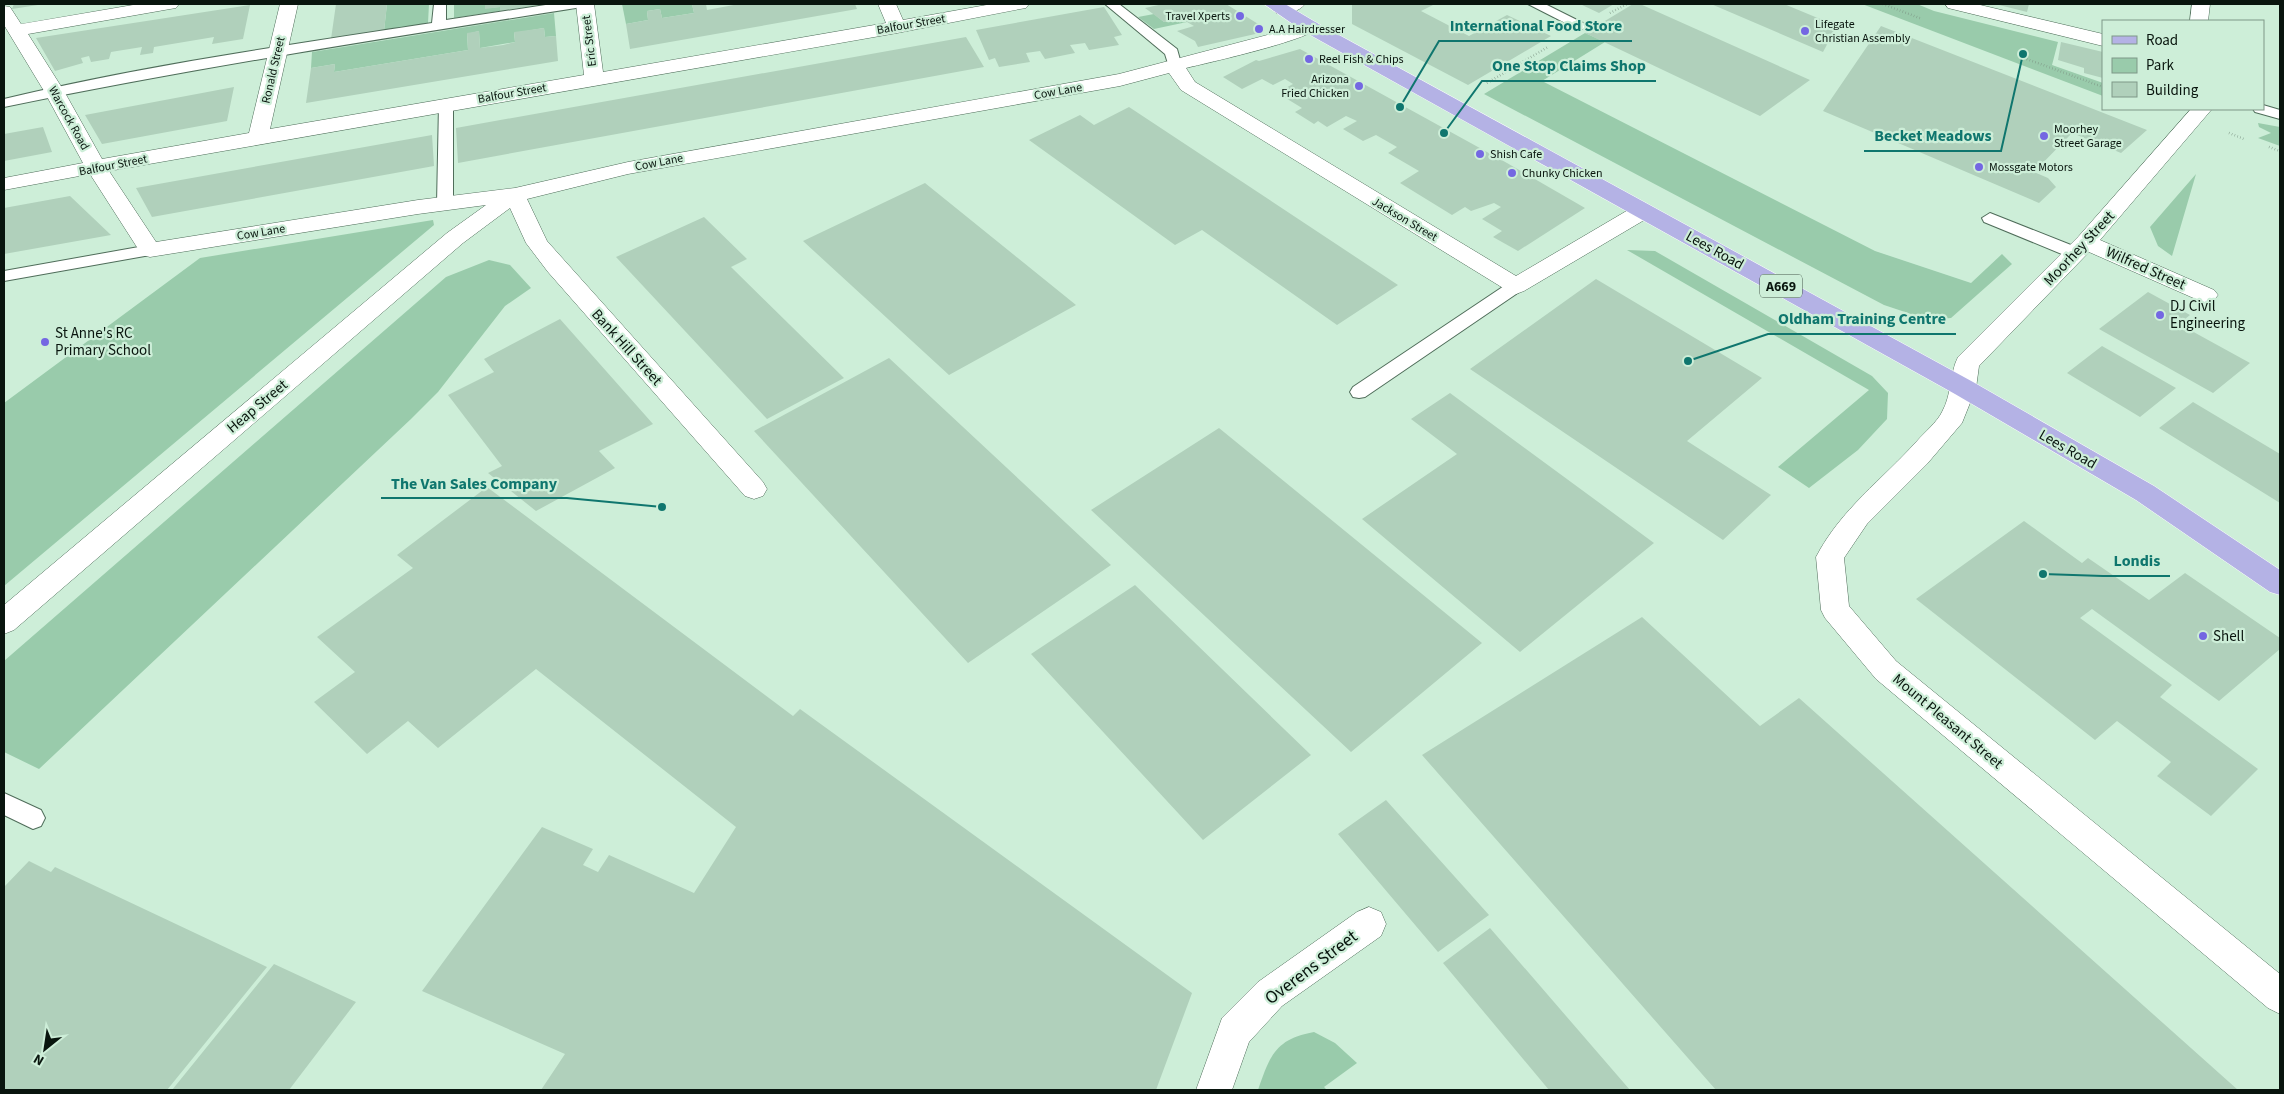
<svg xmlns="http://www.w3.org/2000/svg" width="2284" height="1094" viewBox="0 0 2284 1094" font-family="'Source Sans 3',sans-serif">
<rect width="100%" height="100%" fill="#cdeed8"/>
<path fill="#99cbab" d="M387 4H429L428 23 384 31Z
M454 4H485V8L500 7V11L454 18Z
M622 4H692L694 13 662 18 660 9 647 11 648 20 626 24Z
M1862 4H1917L1934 11 2058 42 2052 65 2103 83V96Z
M554 13 556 36 545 37 544 28 514 33 515 42 480 48 479 31 467 34 468 50 334 72 335 64 311 68 312 52Z
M1154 14 1164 22 1180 18 1187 22 1154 29 1138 17Z
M1585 33 1605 42 1542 81 1875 251 1971 283 2002 254 2012 264 1951 318 1929 320 1884 305 1484 94Z
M2258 123 2280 127V146L2258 138 2271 133 2259 127Z
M2196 174 2172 256 2158 246 2150 227Z
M433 220 434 225 4 586V403L200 258Z
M1627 250 1655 251 1872 376 1888 393 1887 419 1858 450 1809 488 1778 467 1869 390Z
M489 260 510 265 531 288 505 306 438 392 411 419 39 769 4 752V661L446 277Z
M1314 1032 1335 1043 1357 1063 1324 1087 1327 1090H1258C1270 1056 1275 1039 1314 1032Z"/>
<path fill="#b0d0bb" d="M14 4H38V5L12 9Z
M336 4H387L384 31 331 39Z
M485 4H539V5L500 11V7L485 9Z
M692 4H706L707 10 739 4H855L857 9 630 49 626 24 648 20 647 11 660 9 662 18 694 13Z
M1163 4H1226L1263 27 1264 32 1198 47 1195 41 1177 31 1194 26 1180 18 1164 22 1145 8Z
M1352 4H1431L1433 5 1421 11 1469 36 1507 15 1551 36 1468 85 1352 24Z
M1580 4H1614L1599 13Z
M1633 4H1640L1810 80 1760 116 1585 33Z
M1711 4H1784L1837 26 1823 52Z
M1995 4H2029L2027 12Z
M250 5 243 39 212 44 214 37 154 47 153 53 140 55 142 47 117 51 111 52 109 59 91 62 89 56 81 58 83 63 55 71 36 38Z
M1104 7 1122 35 1114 37 1119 45 1089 50 1085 43 1070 45 1075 53 1045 59 1040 51 1026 53 1030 62 999 67 995 58 989 60 976 30Z
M1881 26 2147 130 2121 153 2072 133 2034 172 2048 178 2056 187 2039 203 1823 111Z
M544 28 545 37 556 36 558 61 306 103 311 68 335 64 334 72 468 50 467 33 479 31 480 48 503 45 515 42 514 32Z
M966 37 984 67 458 163 456 128Z
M2061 42 2103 52V78L2084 73V68L2058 60Z
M1300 49 1507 163 1585 208 1518 251 1493 237 1502 231 1482 219 1501 207 1494 203 1471 211 1465 207 1452 215 1400 183 1419 171 1388 153 1397 147 1376 135 1363 141 1343 129 1357 121 1346 116 1327 127 1318 121 1314 124 1295 112 1302 108 1284 97 1289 95 1282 90 1293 84 1285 79 1273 85 1262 79 1242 89 1223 77 1256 60 1259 61Z
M234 87 227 121 102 144 85 115Z
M1129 107 1398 285 1337 325 1202 230 1175 245 1029 140 1080 115 1094 125Z
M43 127 52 152 4 161V134Z
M432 135 434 166 152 217 136 188Z
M925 183 1076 305 949 375 803 241Z
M70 196 111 235 4 254V208Z
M704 217 747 259 731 267 844 378 767 419 616 257Z
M1596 279 1762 378 1687 441 1771 495 1723 540 1470 369Z
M2148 292 2190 315 2179 324 2250 363 2213 393 2099 329Z
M560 319 653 424 599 451 615 468 536 511 488 473 502 466 448 395 494 372 484 359Z
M2102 346 2176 388 2140 417 2067 373Z
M889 358 1111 565 968 663 754 431Z
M1450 393 1654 543 1520 652 1362 519 1457 454 1411 419Z
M2193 402 2280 454V503L2159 428Z
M1219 428 1482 643 1351 752 1091 510Z
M487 487 793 716 800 709 1192 993 1156 1090H541L565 1054 422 991 542 827 593 849 583 865 598 872 609 855 694 893 736 827 536 669 438 748 408 721 367 754 314 702 355 672 317 637 413 568 397 555Z
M2024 521 2082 563 2088 558 2149 600 2185 573 2280 638V649L2219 701 2092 609 2080 618 2172 685 2160 697 2258 769 2211 816 2157 776 2171 762 2117 721 2095 740 1916 599Z
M1135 585 1311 755 1203 840 1031 654Z
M1642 617 1760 726 1799 698 2238 1090H1716L1422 755Z
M1386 800 1489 915 1438 952 1338 834Z
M29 861 51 872 55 867 267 967 167 1090H4V887Z
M1490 928 1630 1090H1549L1443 963Z
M274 964 356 1002 289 1090H172Z"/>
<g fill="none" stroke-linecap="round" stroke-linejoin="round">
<g stroke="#4f6d5a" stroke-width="2">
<path id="lane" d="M434 4H446V20L552 4H583L576 8C385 38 193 68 4 107V99C145 65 289 45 432 23Z
M1105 4H1119L1177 49 1182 67 1180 70H1170L1165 54Z
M1528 4H1545L1589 26 1587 29H1577Z
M446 100 453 104V204L445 209 437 204 439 104Z
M2263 105 2280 110V119L2255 112 2253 109H2263Z
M1990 213 2081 249 2083 253 2081 257H2069L1984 222 1982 218Z
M150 245 156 246 158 250 156 254 4 281V271Z
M1516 280 1522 282 1524 286 1522 290 1365 397 1359 398 1353 397 1350 392 1353 387 1510 282Z
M4 793 41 810 45 818 41 826 33 829 4 815Z"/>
</g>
<g stroke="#4f6d5a" stroke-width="1">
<path id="street" d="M139 4H179L176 8 170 9 28 34 64 91 102 159 249 133 280 4H298L270 129 584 75 576 4H594L603 72 886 23 878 4H896L903 20 992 4H1029L1026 8 1020 9 897 33 109 171 156 242 418 200 515 188 628 162 1119 74 1279 32 1303 23H1317L1319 27C1310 40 1207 63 1186 68L1195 82 1516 276 1635 206 1643 204 1651 206 1654 211 1651 216 1524 291 1516 294 1508 291 1181 90 1169 73 1120 86 628 174 527 199 547 241 763 482 767 489 763 496 754 499 745 496 548 272 526 243 510 208 463 243 14 630 4 634V605L447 233 486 205 418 214 150 257 142 255 90 174 4 190V178L83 163 44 91 4 25V6L10 7 21 24Z
M1279 4H1305C1299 12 1285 15 1276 13L1273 9Z
M1945 4H1976L2103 34V46L1948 8Z
M2192 4H2210L2208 21H2190Z
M2191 109H2212L2100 240 2214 290 2218 295 2214 300 2206 303 2198 300 2089 252 1979 366 1976 388 1962 423 1927 464 1867 524 1844 558 1849 606 1896 661 2280 974V1014L2268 1008 1876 679 1825 618 1821 610 1816 557C1841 509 1882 480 1917 441 1925 432 1937 422 1942 412 1952 394 1950 372 1958 357L2078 237Z
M1369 907 1381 912 1386 924 1381 936 1282 1006 1249 1042 1232 1090H1196L1222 1018 1258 982 1357 912Z"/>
</g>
<g stroke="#fff" stroke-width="1">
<path id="primary" d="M1264 4H1285L1317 23 1973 382 2154 486 2280 570V595L2270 592 2136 500 1955 394 1303 31Z"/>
</g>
<path stroke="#7d9585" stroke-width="2.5" stroke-dasharray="0.5 2.5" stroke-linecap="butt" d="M1883 4 1922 19
M1610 13 1627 4
M2024 58 2103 87
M1487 83 1548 47
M2229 133 2244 139
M2269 147 2280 151"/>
<use href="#lane" fill="#fff" fill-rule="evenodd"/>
<use href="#street" fill="#fff" fill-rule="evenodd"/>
<use href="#primary" fill="#b4b2e5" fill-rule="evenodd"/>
</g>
<g fill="#7467e2" stroke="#cdeed8" stroke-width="2">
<circle cx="1240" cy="16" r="5"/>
<circle cx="1259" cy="29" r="5"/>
<circle cx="1805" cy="31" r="5"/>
<circle cx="1309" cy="59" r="5"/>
<circle cx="1359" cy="86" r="5"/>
<circle cx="2044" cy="136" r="5"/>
<circle cx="1480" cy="154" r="5"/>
<circle cx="1979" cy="167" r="5"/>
<circle cx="1512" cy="173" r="5"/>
<circle cx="2160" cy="315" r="5"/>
<circle cx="45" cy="342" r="5"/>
<circle cx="2203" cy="636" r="5"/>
</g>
<g text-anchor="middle" stroke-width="4.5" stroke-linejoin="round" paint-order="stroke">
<g font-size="12" fill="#09150e" stroke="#cdeed8" text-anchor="start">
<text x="1230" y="20" text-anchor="end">Travel Xperts</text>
<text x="1815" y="28">Lifegate<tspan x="1815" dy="14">Christian Assembly</tspan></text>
<text x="1269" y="33">A.A Hairdresser</text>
<text x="1319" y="63">Reel Fish &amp; Chips</text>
<text x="1349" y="83" text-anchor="end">Arizona<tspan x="1349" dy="14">Fried Chicken</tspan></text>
<text x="2054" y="133">Moorhey<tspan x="2054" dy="14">Street Garage</tspan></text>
<text x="1490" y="158">Shish Cafe</text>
<text x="1989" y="171">Mossgate Motors</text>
<text x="1522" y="177">Chunky Chicken</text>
</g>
<g font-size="12" fill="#09150e" stroke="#cdeed8">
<text transform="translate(911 24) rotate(-10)" y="4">Balfour Street</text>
<text transform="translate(589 41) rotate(-97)" y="4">Eric Street</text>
<text transform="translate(273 70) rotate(-77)" y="4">Ronald Street</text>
<text transform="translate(1058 91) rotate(-10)" y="4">Cow Lane</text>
<text transform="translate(512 93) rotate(-10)" y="4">Balfour Street</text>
<text transform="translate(69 118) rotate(61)" y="4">Warcock Road</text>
<text transform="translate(659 162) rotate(-11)" y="4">Cow Lane</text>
<text transform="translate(113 165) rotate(-11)" y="4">Balfour Street</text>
<text transform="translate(1405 219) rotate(31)" y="4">Jackson Street</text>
<text transform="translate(261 232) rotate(-9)" y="4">Cow Lane</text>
</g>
<rect fill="#cdeed8" stroke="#44564b" stroke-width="1" x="1760" y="274.5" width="42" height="23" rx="4"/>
<g font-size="14" font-weight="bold" fill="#09150e">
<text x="1781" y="291">A669</text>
</g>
<g font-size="15" fill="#09150e" stroke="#cdeed8">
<text transform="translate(2079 248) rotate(-47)" y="5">Moorhey Street</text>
<text transform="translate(1715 250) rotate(29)" y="5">Lees Road</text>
<text transform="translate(2146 268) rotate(24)" y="5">Wilfred Street</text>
<text transform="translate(627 347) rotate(48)" y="5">Bank Hill Street</text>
<text transform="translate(257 406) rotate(-40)" y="5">Heap Street</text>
<text transform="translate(2068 449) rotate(30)" y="5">Lees Road</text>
<text transform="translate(1948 721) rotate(40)" y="5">Mount Pleasant Street</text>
</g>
<g font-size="15" fill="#09150e" stroke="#cdeed8" text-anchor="start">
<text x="2170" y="311">DJ Civil<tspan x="2170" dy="17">Engineering</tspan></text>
<text x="55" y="338">St Anne's RC<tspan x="55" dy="17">Primary School</tspan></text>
<text x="2213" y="641">Shell</text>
</g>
<g font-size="18" fill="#09150e" stroke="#cdeed8">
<text transform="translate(1311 967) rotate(-37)" y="6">Overens Street</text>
</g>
</g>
<path fill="none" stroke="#0f766e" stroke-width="2" d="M1400 107L1439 41H1632M1444 133L1482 81H1656M2023 54L2001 151H1864M1688 361L1768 334H1956M662 507L567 498H381M2043 574L2103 576H2170"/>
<g fill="#0f766e" stroke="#cdeed8" stroke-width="2">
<circle cx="1400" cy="107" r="5"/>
<circle cx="1444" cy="133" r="5"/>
<circle cx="2023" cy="54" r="5"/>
<circle cx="1688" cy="361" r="5"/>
<circle cx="662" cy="507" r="5"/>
<circle cx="2043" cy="574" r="5"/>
</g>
<g font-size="16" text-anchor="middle" font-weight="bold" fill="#0f766e" stroke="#cdeed8" stroke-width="4.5" stroke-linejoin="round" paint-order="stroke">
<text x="1536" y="31">International Food Store</text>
<text x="1569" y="71">One Stop Claims Shop</text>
<text x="1933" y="141">Becket Meadows</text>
<text x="1862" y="324">Oldham Training Centre</text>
<text x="474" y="489">The Van Sales Company</text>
<text x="2137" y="566">Londis</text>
</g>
<rect width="2284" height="1094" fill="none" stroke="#09150e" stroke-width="10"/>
<rect x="2102" y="20" width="162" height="90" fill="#cdeed8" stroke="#7f9787"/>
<rect x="2112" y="36" width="25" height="8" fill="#b4b2e5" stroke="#7f9787"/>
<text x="2146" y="45" font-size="15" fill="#09150e">Road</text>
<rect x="2112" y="58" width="25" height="15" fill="#99cbab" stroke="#7f9787"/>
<text x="2146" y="70" font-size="15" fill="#09150e">Park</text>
<rect x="2112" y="82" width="25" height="15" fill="#b0d0bb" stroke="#7f9787"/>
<text x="2146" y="95" font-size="15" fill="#09150e">Building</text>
<g transform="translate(45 1049) rotate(210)" stroke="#cdeed8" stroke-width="4" paint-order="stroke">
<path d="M0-4L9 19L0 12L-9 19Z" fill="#09150e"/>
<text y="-8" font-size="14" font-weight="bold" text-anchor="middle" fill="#09150e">N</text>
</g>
</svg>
